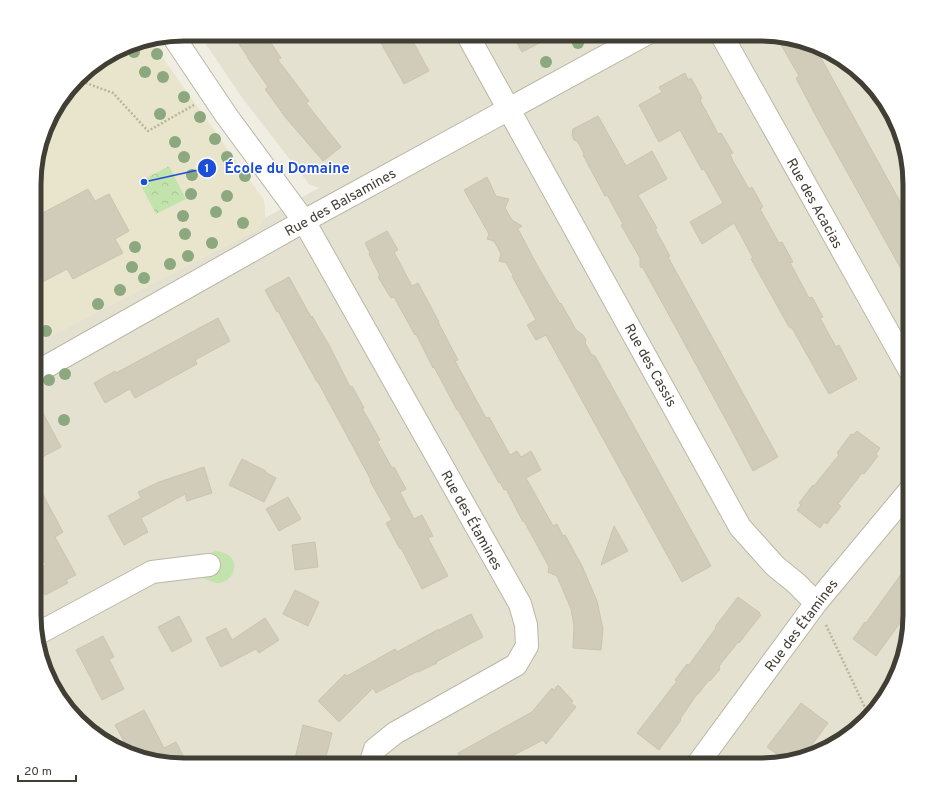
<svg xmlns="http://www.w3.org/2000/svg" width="944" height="799" viewBox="0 0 944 799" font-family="Overpass,sans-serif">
<defs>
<pattern id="forest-crowns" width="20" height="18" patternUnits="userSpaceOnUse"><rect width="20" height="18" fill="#c3e3ad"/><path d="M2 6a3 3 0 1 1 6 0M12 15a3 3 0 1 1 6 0" fill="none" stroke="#a9c495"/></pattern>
</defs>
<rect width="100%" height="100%" fill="#f0eee3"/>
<path fill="#e4e1d1" d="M199 34H769L826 49 866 78 895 118 910 174V615L898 672 866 721 817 753 769 765H184L127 753 78 721 49 681 34 625 35 344 256 230 265 218 319 188 309 184 243 99Z"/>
<path fill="#e9e5cd" d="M150 40 264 200 265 207V218L256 230 35 344V165L54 109 85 71 136 42Z"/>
<path fill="#c3e3ad" d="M216 551C221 552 227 553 231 557 239 567 231 583 218 583 212 583 190 572 183 569L184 562Z"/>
<path fill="url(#forest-crowns)" d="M169 166 186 199 156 214 139 182Z"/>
<path fill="#d1cbb9" stroke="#cbc4ad" d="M232 34H265L281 58 278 60 309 101 306 103 341 147 323 161 286 118 265 89 268 87 247 57H248Z
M376 34H409L429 71 404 84Z
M512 34H557L522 52Z
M776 36 815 47 909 218 910 285 817 118 796 78 799 76Z
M685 73 688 80 691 78 702 98 700 100 715 128 718 134 721 133 733 153 730 154 733 161 749 189 752 187 763 207 760 209 779 243 782 242 793 262 790 263 794 270 809 298 812 297 823 317 820 318 836 347 839 345 857 379 829 394 792 328 789 327 751 259 753 258 734 223 702 244 690 222 723 203 704 169 702 170 680 130 659 142 639 105 662 92 659 87Z
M598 116 626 166 652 151 667 179 638 195 657 228 655 229 670 256 668 257 778 457 753 471 732 431 669 315 643 268 640 267V258L621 225 623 224 607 195 605 196 583 155 584 154 580 146 577 141 574 140 572 135 573 129Z
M487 177 496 196 509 199 505 208 512 220 522 226 518 229 537 265 560 304 561 303 576 330 583 335 586 340 585 343 592 355 595 356 711 566 682 582 546 335 536 340 527 325 536 320 512 276 513 275 506 263 499 261 501 254 494 241 487 239 489 234 464 190Z
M88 189 95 201 109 194 129 231 115 239 123 253 73 279 67 269 35 286V217Z
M387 231 398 250 394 252 412 286 418 283 439 322H438L458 360 455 361 486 418 489 417 510 455 517 451 521 457 531 451 541 470 526 478 553 526 557 524 563 536 565 535 582 566 597 601 603 629 601 650 573 648 574 626 571 609 557 576 548 572 549 567 524 521 523 522 506 489 504 490 500 482 499 483 458 410H457L434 367 433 368 416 334 415 335 394 297 391 298 378 277 380 276 369 254 370 253 365 243Z
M289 277 311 317 312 316 330 347 350 387 352 386 364 408H362L380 440 377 441 392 468 394 467 406 489 400 492 414 519 422 515 433 536 428 538 448 576 422 589 401 548 400 549 386 523 392 520 370 481 371 480 318 382H317L278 311 277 312 265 290Z
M218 318 230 341 195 360 197 364 135 398 130 389 105 403 94 383 115 371 116 373Z
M35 398 61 447 35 461Z
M857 431 880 448 876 454 878 456 864 474 862 473 838 504 841 506 827 524 824 522 820 528 797 510 801 505 799 503 813 485 814 486 834 461 839 455 837 453 851 434 853 435Z
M242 459 266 471 265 472 276 478 264 502 229 485Z
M204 467 212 493 187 501 185 494 141 518 148 532 124 545 108 516 141 498 138 492 159 482Z
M35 480 63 532 55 537 76 575 66 580 68 583 45 595 37 581 40 579 36 571 46 565 35 543Z
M288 497 301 519 279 531 266 509Z
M614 526 628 551 601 565Z
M315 542 318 567 295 570 292 545Z
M910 562V609L876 656 853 639 865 622 866 623Z
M295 590 319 602 308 626 283 614Z
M738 597 760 613 759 614 761 615 739 643 738 642 719 666 720 667 719 669H720L710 681 709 680 698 694H697L680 719 681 720 659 750 637 733 677 681 675 680 687 664 689 665 716 628 715 627Z
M471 614 483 637 436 662 437 663 418 672V671L376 693 373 688 339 722 318 701 345 674 347 676 395 649 397 652 439 629V630Z
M179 616 192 641 172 652 158 627Z
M265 618 279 640 259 653 256 649 221 667 206 638 226 628 232 640Z
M103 636 114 657 109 659 124 689 102 700 92 681V680L76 650Z
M558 685 573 701 571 703 576 707 546 744 543 740 512 756V755L493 765H463L458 753 532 712 552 688 554 690Z
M801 703 828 723 803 757 786 761 767 747Z
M144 710 164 748 176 742 188 765 131 754 115 725Z
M303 725 332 733 324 765H303L294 763Z"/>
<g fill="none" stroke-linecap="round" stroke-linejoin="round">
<g stroke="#bbb7a6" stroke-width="24">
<path id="street" d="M467 34 740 527 775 566 796 583 816 603
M721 34 910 371
M173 36 226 115 304 221 520 604 526 625 527 646 516 665 395 733 375 749 370 765
M35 373 304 221 646 34
M37 634 152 572 209 565
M697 765 816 603 910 490"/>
</g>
<path stroke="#bcb498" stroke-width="2.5" stroke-dasharray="2 2" stroke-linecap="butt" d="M78 80 113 93 148 131 194 105
M826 625 869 716"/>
<use href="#street" stroke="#fff" stroke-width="22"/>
</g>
<g fill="#8ca87e">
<circle cx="578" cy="43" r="6"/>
<circle cx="134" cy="52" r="6"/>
<circle cx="157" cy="54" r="6"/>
<circle cx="546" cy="62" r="6"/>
<circle cx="145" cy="72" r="6"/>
<circle cx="163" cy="77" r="6"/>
<circle cx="184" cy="97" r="6"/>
<circle cx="160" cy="114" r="6"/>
<circle cx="200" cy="117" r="6"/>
<circle cx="215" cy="139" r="6"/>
<circle cx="175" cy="142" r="6"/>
<circle cx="184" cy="157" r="6"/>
<circle cx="227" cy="157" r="6"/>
<circle cx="192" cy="175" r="6"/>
<circle cx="245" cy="176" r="6"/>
<circle cx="191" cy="194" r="6"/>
<circle cx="227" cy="196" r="6"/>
<circle cx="216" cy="212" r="6"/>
<circle cx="183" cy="216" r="6"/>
<circle cx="243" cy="223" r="6"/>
<circle cx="185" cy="234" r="6"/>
<circle cx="212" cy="243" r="6"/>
<circle cx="135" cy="247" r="6"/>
<circle cx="188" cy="256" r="6"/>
<circle cx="170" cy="264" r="6"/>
<circle cx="132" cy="267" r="6"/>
<circle cx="144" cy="278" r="6"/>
<circle cx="120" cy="290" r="6"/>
<circle cx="98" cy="304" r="6"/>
<circle cx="46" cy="331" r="6"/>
<circle cx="65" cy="374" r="6"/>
<circle cx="49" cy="380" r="6"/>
<circle cx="64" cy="420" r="6"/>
</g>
<g text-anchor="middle" stroke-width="3" stroke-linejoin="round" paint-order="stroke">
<g font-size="14" fill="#413e34" stroke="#fff">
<text transform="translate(340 202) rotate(-29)" y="5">Rue des Balsamines</text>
<text transform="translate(815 203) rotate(61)" y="5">Rue des Acacias</text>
<text transform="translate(651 365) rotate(61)" y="5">Rue des Cassis</text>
<text transform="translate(472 520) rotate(61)" y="5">Rue des Étamines</text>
<text transform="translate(801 625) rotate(-53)" y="5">Rue des Étamines</text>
</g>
</g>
<path d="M0 0H944V799H0ZM184 41H760A143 143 0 0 1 903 184V615A143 143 0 0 1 760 758H184A143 143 0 0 1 41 615V184A143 143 0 0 1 184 41Z" fill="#fff" fill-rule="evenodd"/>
<path fill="none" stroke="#413e34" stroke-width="5" d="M184 41H760A143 143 0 0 1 903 184V615A143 143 0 0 1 760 758H184A143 143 0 0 1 41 615V184A143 143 0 0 1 184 41Z"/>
<path fill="none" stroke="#1d4ed8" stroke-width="1.5" d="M144 182L207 168"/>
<g fill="#1d4ed8" stroke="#fff" stroke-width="1.5">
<circle cx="144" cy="182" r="4"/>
<circle cx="207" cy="168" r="10"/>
</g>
<g font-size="12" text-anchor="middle" font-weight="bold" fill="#fff">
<text x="207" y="172">1</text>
</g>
<g font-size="15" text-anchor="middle" font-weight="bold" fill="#1d4ed8" stroke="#fff" stroke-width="3" stroke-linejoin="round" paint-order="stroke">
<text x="287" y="173">École du Domaine</text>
</g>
<path d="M18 775v6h58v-6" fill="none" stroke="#413e34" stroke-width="2"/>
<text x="24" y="775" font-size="12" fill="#413e34" stroke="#ffffff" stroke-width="3" paint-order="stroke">20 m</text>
</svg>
